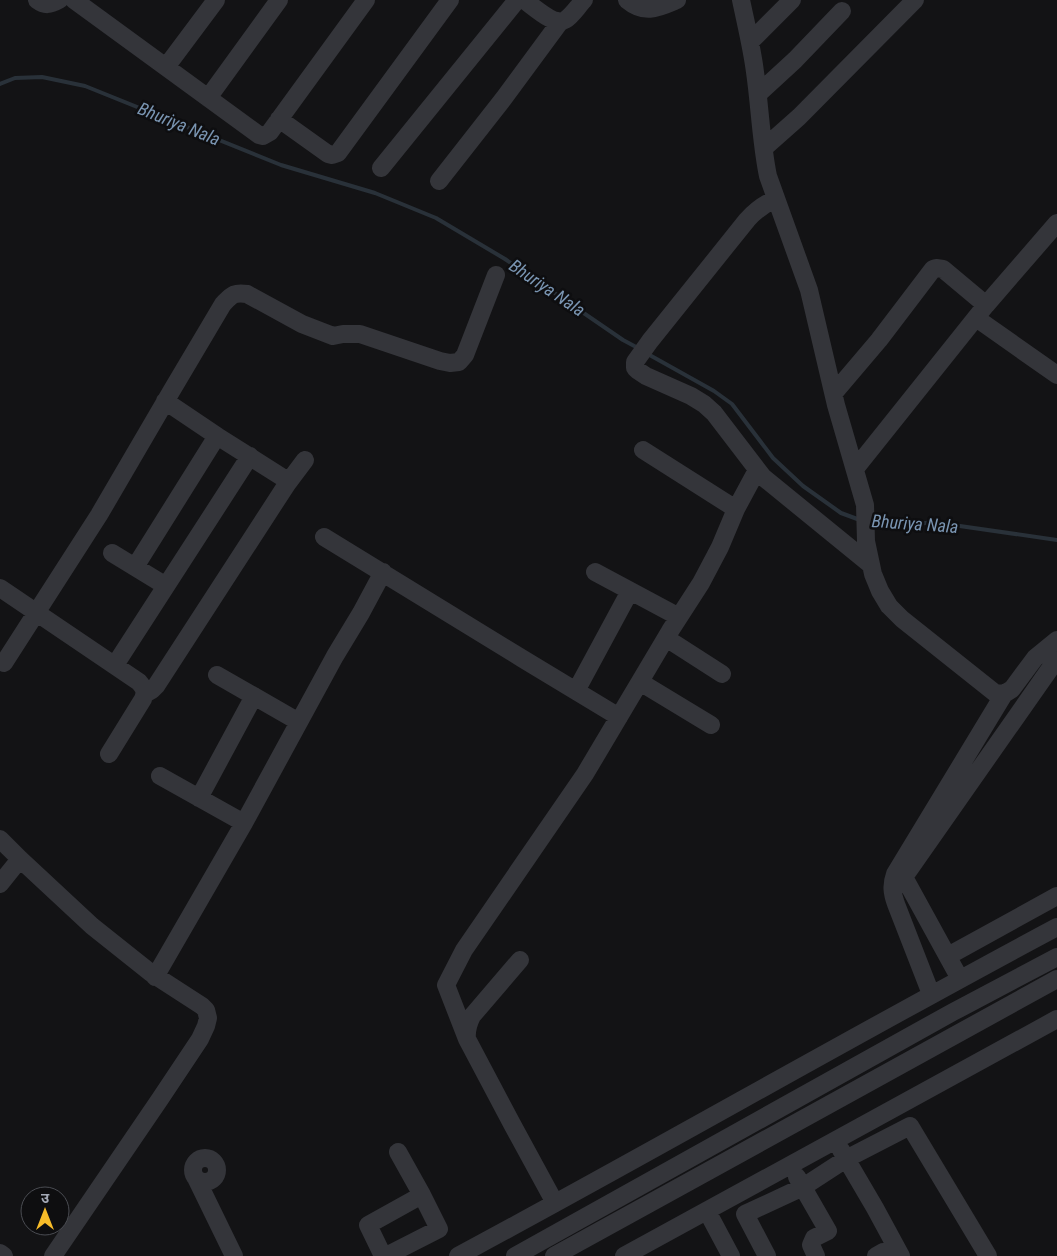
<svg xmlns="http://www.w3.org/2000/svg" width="1057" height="1256" viewBox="0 0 1057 1256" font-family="'Roboto Condensed','Noto Sans Devanagari',sans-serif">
<rect width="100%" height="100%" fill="#131315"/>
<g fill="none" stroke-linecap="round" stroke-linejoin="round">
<path stroke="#293139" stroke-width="4" d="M0 84 15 78 42 77 85 86 281 165 375 193 436 218 505 259 623 340 638 348
M646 353 714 391 732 404 773 458 803 486 841 513 860 520
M871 524 906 526 932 522 1057 540"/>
<path stroke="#34353a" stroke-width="18" d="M37 0C45 6 50 5 59 0
M74 0 259 135 263 136 270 132 366 0
M524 0C533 6 555 27 565 20 572 16 578 6 584 0
M627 0C645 15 658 8 677 0
M741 0C746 24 752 48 755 72 760 107 761 142 768 176L809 290 836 405 865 505 866 541 873 574 880 591 889 606 902 619 995 693 1004 694 1012 689 1035 658 1057 640
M750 42 792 0
M166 67 216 0
M758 94 795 60 842 11
M208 98 279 0
M279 119 328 154 332 155 338 153 450 0
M764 148 799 117 915 0
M381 168 517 0
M439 181 504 98 560 22
M776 199C764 204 756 210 747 220L650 341 635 362V368L637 370 646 376 691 396 704 404 714 413 763 477 871 565
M976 318 1057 375
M834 393 879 340 933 269 936 268 943 269 986 305
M643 450 736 509
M855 469 986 305 1057 223
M287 484 305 460
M324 537 523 659 619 717
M112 553 166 586
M135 567 217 436
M595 572 679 617
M0 588 139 682C144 688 146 691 143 699L109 754
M666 638 722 674
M4 663 99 515 172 390 223 304C232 295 234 292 247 294L302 324 333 336 343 334H360L440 361 450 363 459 362 465 355 496 275
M115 665 250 456
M217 675 299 722
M640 682 711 725
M576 691 630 591
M145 694 152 690 156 686 287 484 285 479 217 436 165 401
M160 776 244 823
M199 798 254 696
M0 839 20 859 92 926 151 973 202 1006 206 1010 208 1018 206 1026 200 1039 160 1099 53 1256
M0 884 20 859
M948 956 1057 896
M520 960 472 1016C468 1024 466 1030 467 1039L512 1124 555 1203
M155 977 244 823 335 656 361 613 383 572
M960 979 904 877 1054 663 1057 661
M931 994 896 904C892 893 891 885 895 874L1004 694
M467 1039 446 985 464 950 585 774 670 631 701 583 720 547 736 509 757 470
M841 1150 875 1208 901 1256
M398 1152 422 1195
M193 1170a12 12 0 1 1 24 0a12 12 0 1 1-24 0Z
M797 1177 828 1231 814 1238 811 1245 816 1256
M196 1178 234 1256
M707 1211 731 1256
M0 1253 4 1256
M383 1256 368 1225 422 1195 439 1229 386 1256
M458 1256C659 1148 856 1034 1057 927
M515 1256 953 1012 1057 957
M554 1256 1057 979
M624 1256 1057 1019
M767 1256 745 1214 803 1187 846 1159 910 1126 988 1256
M876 1256 883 1252 885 1256"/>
</g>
<g text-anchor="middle" stroke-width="5" stroke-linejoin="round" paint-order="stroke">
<g font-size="18" font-style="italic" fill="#7a95b2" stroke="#0e0e10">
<text transform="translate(179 124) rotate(22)" y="6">Bhuriya Nala</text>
<text transform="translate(547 288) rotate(34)" y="6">Bhuriya Nala</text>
<text transform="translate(915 524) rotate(4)" y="6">Bhuriya Nala</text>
</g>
</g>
<g transform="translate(45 1211)"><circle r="24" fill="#0e0e10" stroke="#4a4c52"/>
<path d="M0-4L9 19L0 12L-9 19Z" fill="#f7bc29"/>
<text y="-8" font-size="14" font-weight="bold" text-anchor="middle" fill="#a4a9b6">उ</text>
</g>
</svg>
